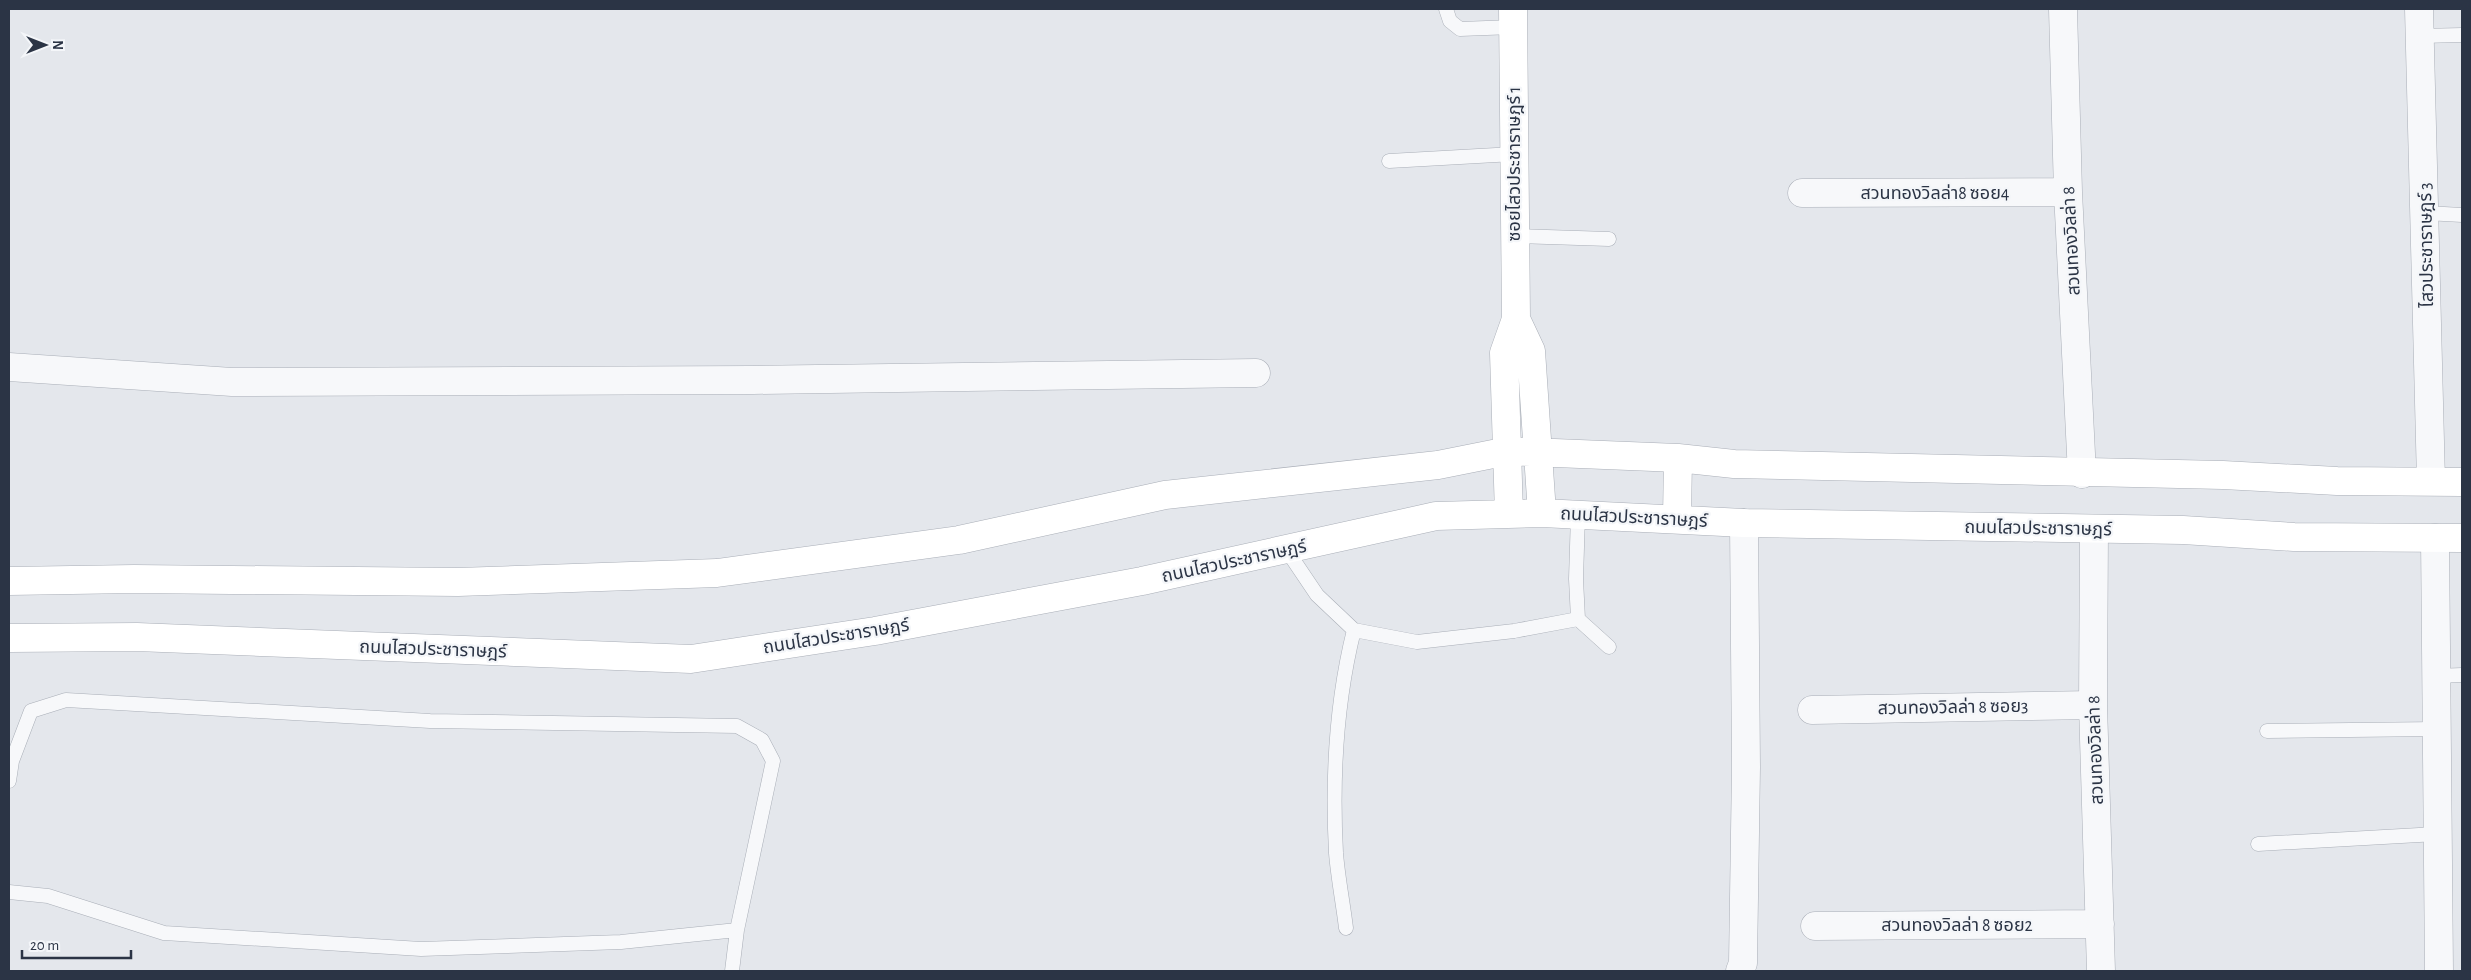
<svg xmlns="http://www.w3.org/2000/svg" width="2471" height="980" viewBox="0 0 2471 980" font-family="'Alegreya Sans','Noto Sans Thai',sans-serif">
<rect width="100%" height="100%" fill="#e4e7ec"/>
<g fill="none" stroke-linecap="round" stroke-linejoin="round">
<g stroke="#a9aeb7" stroke-width="15">
<path id="lane" d="M1446 9 1450 21 1460 29 1513 27
M2420 36 2462 35
M1389 161 1514 154
M2426 213 2462 215
M1514 236 1609 239
M1578 515 1576 579 1578 619 1609 647
M1286 549 1317 595 1354 630 1417 642 1514 631 1578 619
M2436 676 2462 675
M2267 731 2437 729
M9 781 12 761 31 711 66 700 430 721 737 726 762 740 773 761 737 930 732 971
M2258 844 2437 834
M9 892 48 896 164 933 421 949 621 942 737 930
M1346 928C1343 903 1338 878 1336 853 1332 778 1336 702 1354 630"/>
</g>
<g stroke="#a9aeb7" stroke-width="29">
<path id="street" d="M2063 9 2068 192 2082 474
M2419 9 2431 481
M1802 193 2068 192
M9 367 232 382 753 380 1256 373
M2094 529 2093 705 2101 971
M2435 538 2439 971
M1812 710 2093 705
M1815 926 2100 924
M1740 971 1743 963 1746 767 1744 523"/>
</g>
<g stroke="#a9aeb7" stroke-width="29">
<path id="secondary" d="M1516 319 1531 351 1542 513
M1509 514 1504 353 1516 319 1513 9
M1677 519 1678 458
M9 581 134 579 458 582 717 573 959 540 1165 495 1438 465 1508 451 1678 458 1734 464 2223 475 2337 481 2462 482
M9 638 137 637 691 659 875 631 1142 581 1436 516 1542 513 1744 523 2183 530 2294 537 2462 538"/>
</g>
<use href="#lane" stroke="#f7f8fa" stroke-width="14"/>
<use href="#street" stroke="#f7f8fa" stroke-width="28"/>
<use href="#secondary" stroke="#fff" stroke-width="28"/>
</g>
<g text-anchor="middle" stroke-width="4.5" stroke-linejoin="round" paint-order="stroke">
<g font-size="18" fill="#2b3445" stroke="#f4f6f9">
<text transform="translate(1514 164) rotate(-90)" y="6">ซอยไสวประชาราษฎร์ 1</text>
<text x="1935" y="199">สวนทองวิลล่า8 ซอย4</text>
<text transform="translate(2071 241) rotate(-93)" y="6">สวนทองวิลล่า 8</text>
<text transform="translate(2426 245) rotate(-91)" y="6">ไสวประชาราษฎร์ 3</text>
<text transform="translate(1634 517) rotate(3)" y="6">ถนนไสวประชาราษฎร์</text>
<text transform="translate(2038 528) rotate(1)" y="6">ถนนไสวประชาราษฎร์</text>
<text transform="translate(1234 561) rotate(-12)" y="6">ถนนไสวประชาราษฎร์</text>
<text transform="translate(836 636) rotate(-9)" y="6">ถนนไสวประชาราษฎร์</text>
<text transform="translate(433 649) rotate(2)" y="6">ถนนไสวประชาราษฎร์</text>
<text transform="translate(1953 707) rotate(-1)" y="6">สวนทองวิลล่า 8 ซอย3</text>
<text transform="translate(2095 750) rotate(-92)" y="6">สวนทองวิลล่า 8</text>
<text x="1957" y="931">สวนทองวิลล่า 8 ซอย2</text>
</g>
</g>
<rect width="2471" height="980" fill="none" stroke="#2b3445" stroke-width="20"/>
<g transform="translate(45 45) rotate(90)" stroke="#f4f6f9" stroke-width="4" paint-order="stroke">
<path d="M0-4L9 19L0 12L-9 19Z" fill="#2b3445"/>
<text y="-8" font-size="14" font-weight="bold" text-anchor="middle" fill="#2b3445">N</text>
</g>
<path d="M22 950v8h109v-8" fill="none" stroke="#2b3445" stroke-width="2.5"/>
<text x="30" y="950" font-size="15" fill="#2b3445" stroke="#f4f6f9" stroke-width="4" paint-order="stroke">20 m</text>
</svg>
